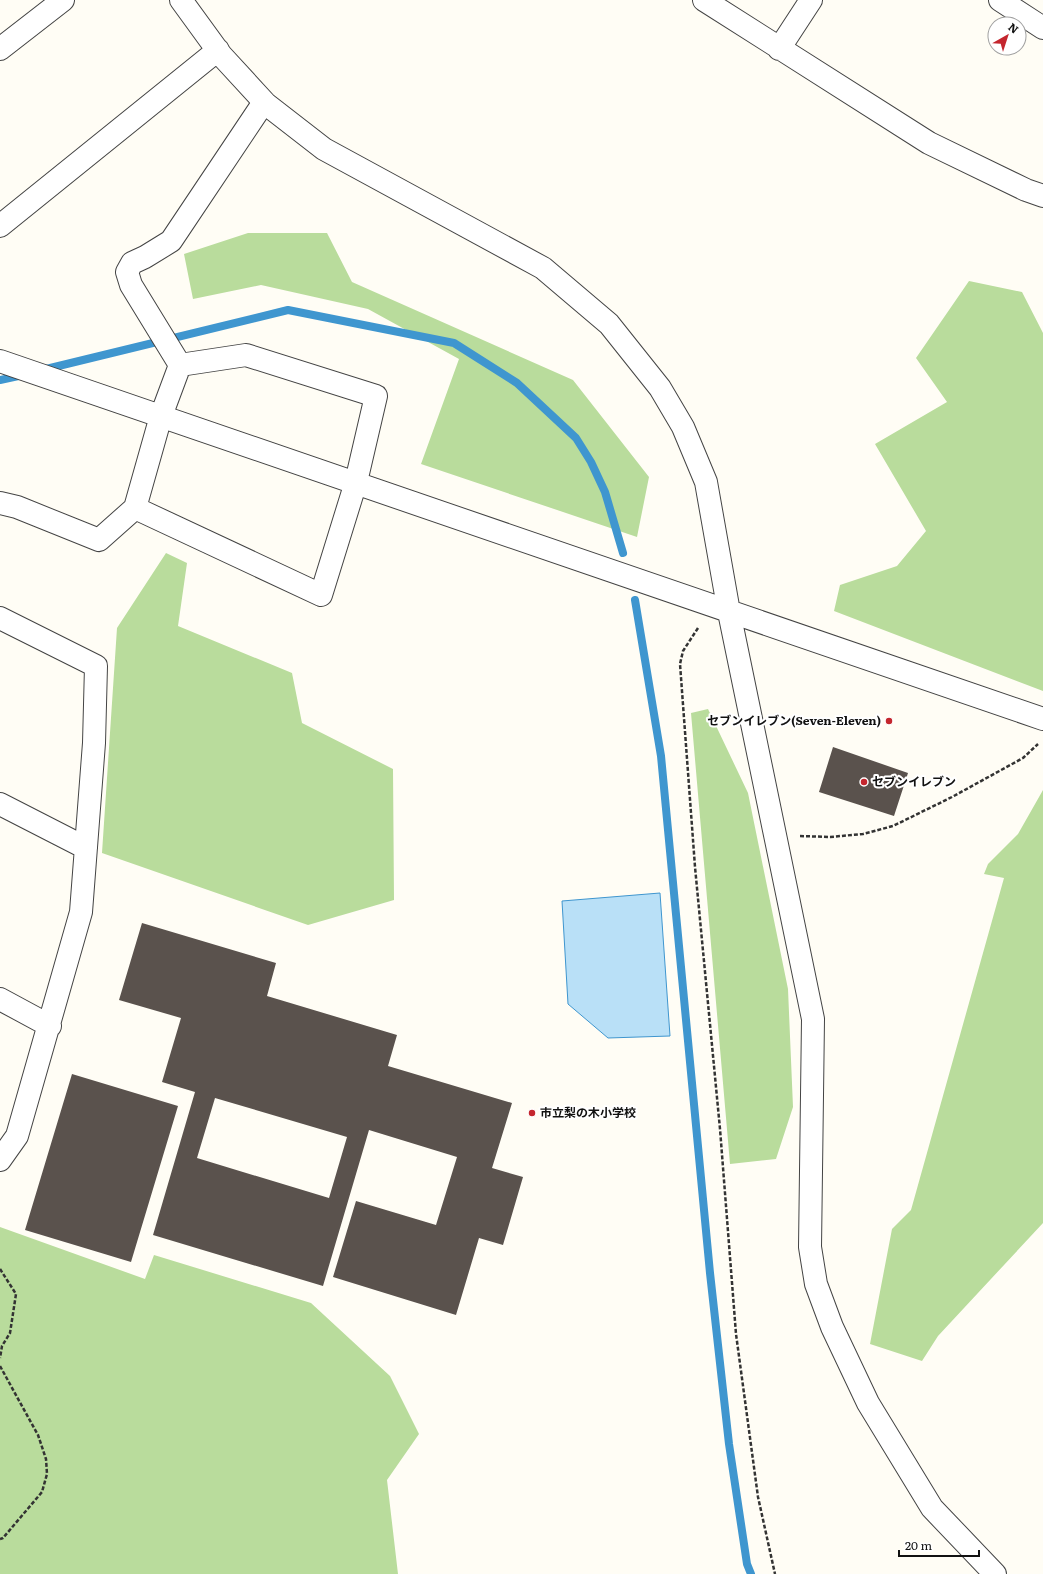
<svg xmlns="http://www.w3.org/2000/svg" width="1043" height="1574" viewBox="0 0 1043 1574" font-family="Literata,'Noto Sans JP',serif">
<rect width="100%" height="100%" fill="#fffdf5"/>
<path fill="#b9dc9c" d="M248 233H327L352 282 573 380 649 477 637 537 421 464 459 359 368 309 261 285 193 299 184 254Z
M969 281 1022 292 1043 333V691L834 611 840 585 897 566 926 531 875 444 947 402 916 358Z
M166 553 187 563 178 626 292 673 302 723 393 769 394 900 308 925 102 853 117 628Z
M708 709 748 793 788 989 793 1107 776 1159 730 1164 691 713Z
M1043 790V1223L938 1336 922 1361 870 1344 892 1229 911 1210 1004 878 984 874 988 864 1018 834Z
M0 1227 145 1279 154 1255 311 1303 390 1376 419 1434 387 1480 398 1574H0Z"/>
<path fill="#b9e0f7" stroke="#3f96cf" d="M660 893 670 1036 608 1038 568 1004 562 901Z"/>
<g fill="none" stroke-linecap="round" stroke-linejoin="round">
<path stroke="#3f96cf" stroke-width="8" d="M42 370 288 310 454 343 517 383 576 438 591 462 605 492 623 553
M0 380 23 375
M635 600 661 756 710 1273 729 1444 747 1564 751 1574"/>
</g>
<path fill="#5a524d" fill-rule="evenodd" d="M833 747 908 773 894 816 819 792Z
M142 923 276 963 267 996 397 1035 388 1066 512 1103 492 1168 523 1177 503 1245 479 1238 456 1315 333 1277 356 1201 436 1225 457 1157 369 1130 323 1286 153 1235 195 1092 162 1082 181 1018 119 1000ZM215 1098 347 1137 329 1198 197 1158Z
M72 1074 178 1106 131 1262 25 1230Z"/>
<g fill="none" stroke-linecap="round" stroke-linejoin="round">
<g stroke="#444" stroke-width="24">
<path id="minor" d="M181 0 221 55 266 104 324 149 543 268 609 324 660 388 683 427 706 482 729 612 813 1019 810 1247 816 1284 832 1327 868 1403 932 1508 995 1574
M704 0 929 143 1026 190 1043 196
M1000 0 1043 28
M0 49 63 0
M779 49 811 0
M0 226 218 50
M0 361 1043 719
M180 365 131 285 127 272 132 263 145 257 171 241 264 102
M0 503 17 507 99 540 135 508 161 416 180 365 246 355 376 396 356 482 321 595 135 508
M0 618 96 666 94 743 81 912 17 1136 0 1160
M0 804 86 848
M0 999 50 1026"/>
</g>
<path stroke="#333" stroke-width="2.5" stroke-dasharray="4 2" stroke-linecap="butt" d="M698 628 683 651 680 664 695 867 720 1129 736 1334 758 1497 775 1574
M800 836 830 837 863 834 893 826 952 797 1023 758 1038 744
M0 1269 16 1294 10 1333 2 1346 0 1358
M0 1366 38 1435 46 1459 47 1474 42 1492 3 1538 0 1539"/>
<use href="#minor" stroke="#fff" stroke-width="22"/>
</g>
<g fill="#c4262e" stroke="#fff" stroke-width="1.5">
<circle cx="889" cy="721" r="4"/>
<circle cx="864" cy="782" r="4"/>
<circle cx="532" cy="1113" r="4"/>
</g>
<g text-anchor="middle" stroke-width="4" stroke-linejoin="round" paint-order="stroke">
<g font-size="12" font-weight="bold" fill="#111" stroke="#fff" text-anchor="start">
<text x="881" y="725" text-anchor="end">セブンイレブン(Seven-Eleven)</text>
<text x="872" y="786">セブンイレブン</text>
<text x="540" y="1117">市立梨の木小学校</text>
</g>
</g>
<g transform="translate(1007 36) rotate(39)"><circle r="19" fill="#ffffff" stroke="#a0a0a0"/>
<path d="M0-3L7 15L0 10L-7 15Z" fill="#c4262e"/>
<text y="-6" font-size="11" font-weight="bold" text-anchor="middle" fill="#111111">N</text>
</g>
<path d="M899 1550v6h80v-6" fill="none" stroke="#111111" stroke-width="2"/>
<text x="905" y="1550" font-size="12" fill="#111111" stroke="#ffffff" stroke-width="3" paint-order="stroke">20 m</text>
</svg>
